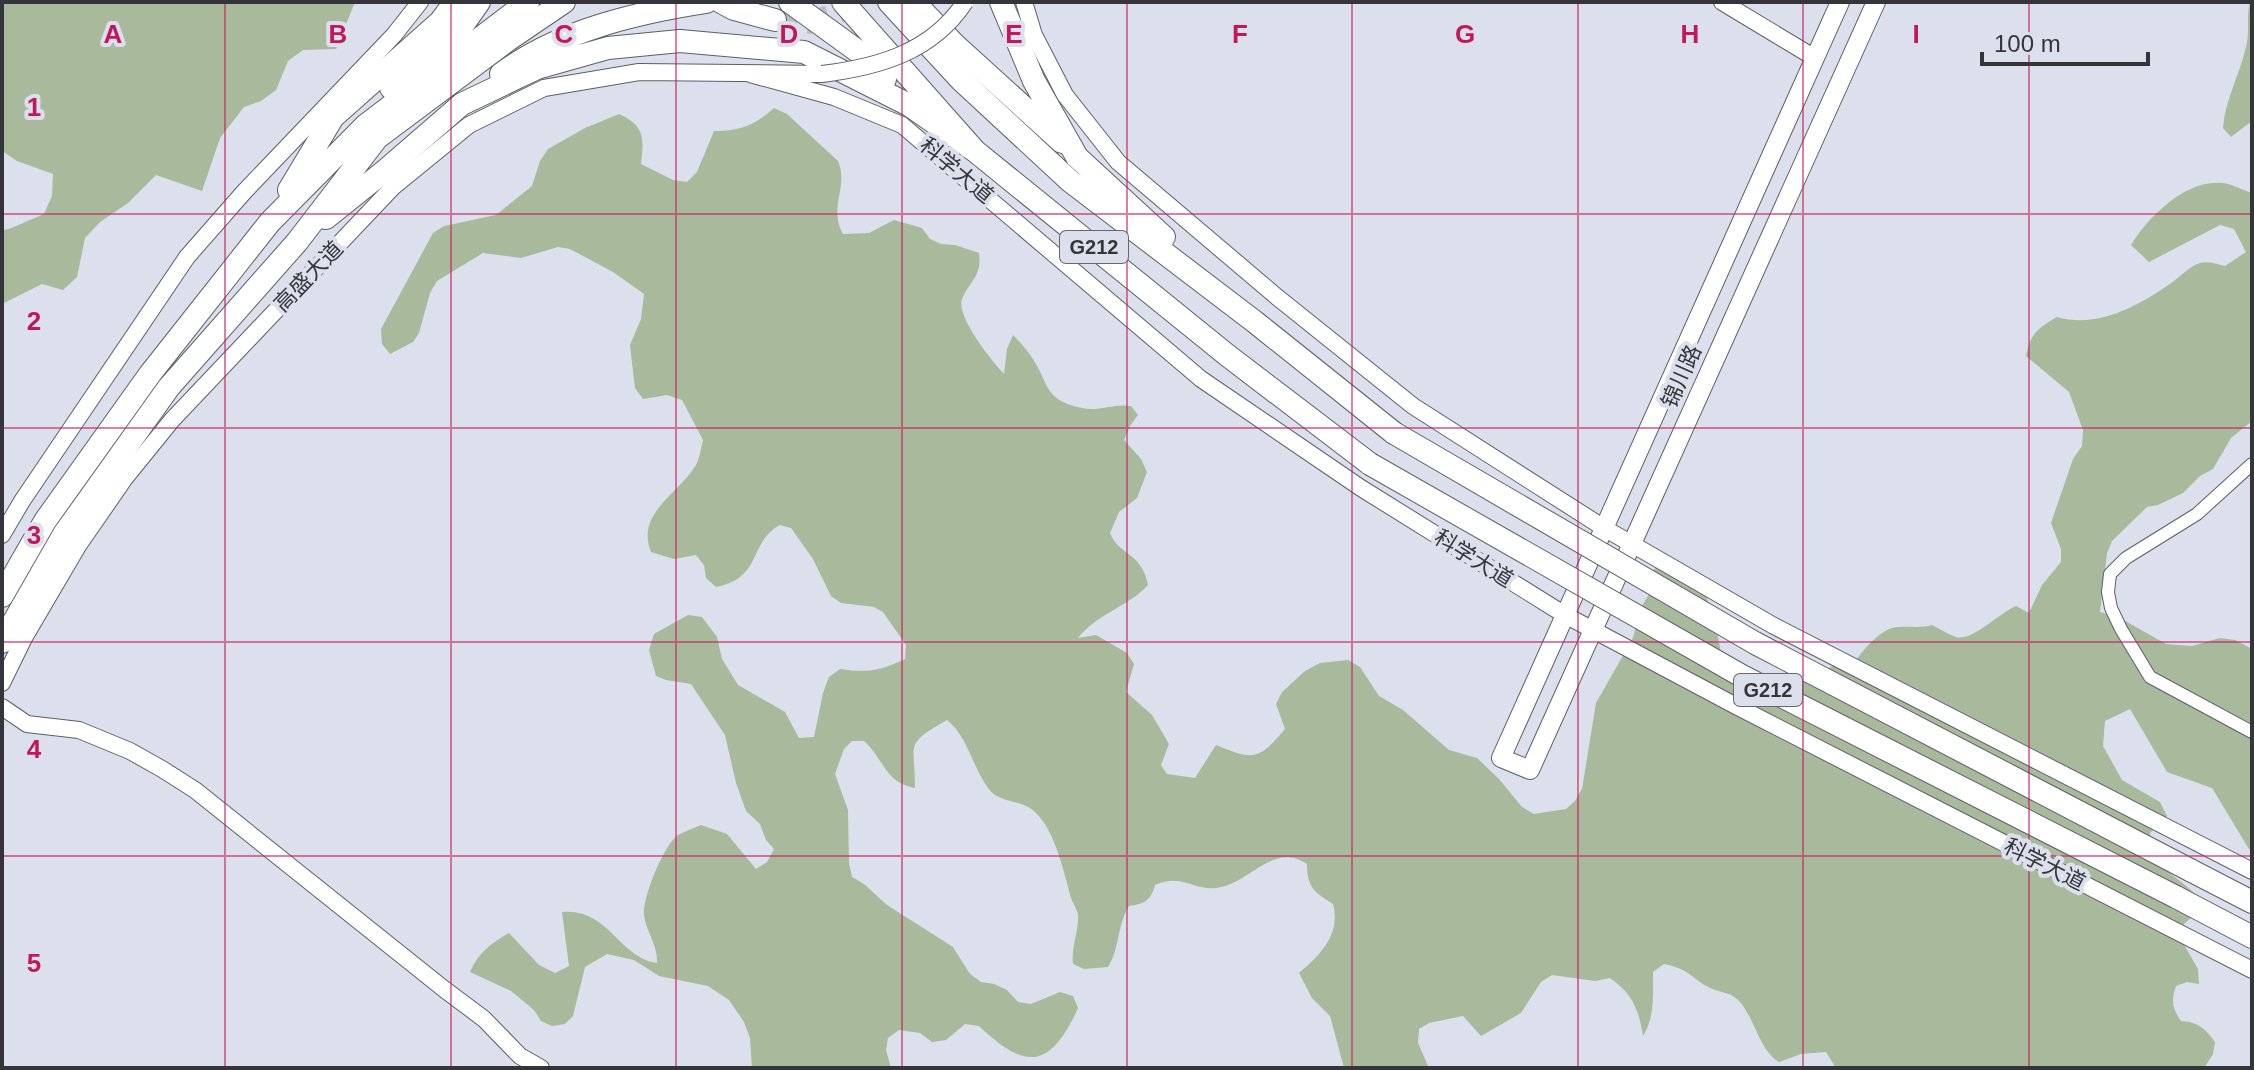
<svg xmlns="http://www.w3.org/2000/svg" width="2254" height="1070" viewBox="0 0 2254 1070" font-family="Arial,'Noto Sans SC',sans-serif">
<rect width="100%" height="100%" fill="#dbe0ec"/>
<path fill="#a8b99c" d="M2 2H286L294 4 355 2 336 49 303 50 288 61 276 90 261 101 244 107 220 138 202 191 156 175 128 203 100 222 85 238 77 277 63 290 42 284 2 304V230L9 229 44 214 52 196 53 174 17 161 2 151Z
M2250 2 2252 121 2231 137 2223 128C2225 100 2240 74 2246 47 2250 31 2246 17 2250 2Z
M774 108 787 114 838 161C849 187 828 206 843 234L869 233 894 220 922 228 930 239 941 244 955 245 979 253C982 277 970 280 962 299 956 317 992 361 1004 374L1007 349 1013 335C1020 342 1027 350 1033 359 1050 386 1044 400 1082 408 1099 412 1113 403 1131 406L1138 415 1130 426 1124 440 1141 459 1147 472 1137 498 1119 512 1110 533C1119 556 1142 552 1148 585 1128 607 1098 613 1078 638L1096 635 1127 653 1134 664 1126 692 1152 715 1169 744 1161 765 1167 774 1195 778 1216 745C1254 761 1259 760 1285 729L1276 704 1282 692 1305 671 1320 663 1348 660 1360 667 1379 696 1403 710 1449 750 1477 758 1499 779 1522 807 1534 814 1566 809 1575 801 1582 789 1596 703 1633 638 1641 608 1649 594 1654 569 1667 563 1701 584 1714 616 1721 653 1730 664 1791 689 1838 663 1853 665C1861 652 1877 633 1892 628 1904 625 1920 629 1932 625 1940 629 1948 634 1956 637 1972 642 1999 613 2016 606L2029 613 2042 585 2061 562V549L2051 523 2073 459 2082 446 2083 430 2069 392 2026 356C2030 334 2038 328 2057 317 2099 329 2140 305 2174 281 2182 275 2190 266 2200 263 2209 261 2216 264 2225 266L2246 252 2234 229 2220 225 2149 262 2131 245C2148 217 2186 179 2222 183 2232 184 2242 190 2252 193V421L2231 438 2213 469 2200 476 2183 493 2158 505 2147 507 2112 541 2107 553 2100 612 2120 618 2166 644 2192 646 2220 638 2235 640 2252 649V850L2249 849 2212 788 2167 772 2130 709 2105 721 2103 746 2122 780 2160 802 2167 816 2150 833C2150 874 2188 877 2204 906L2184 924 2178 934 2198 969 2199 984 2187 982 2176 986C2171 1001 2172 1008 2181 1021 2198 1022 2205 1028 2215 1042L2213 1054 2204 1068H1836L1826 1052 1801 1054 1779 1062C1761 1051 1757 1027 1745 1009 1737 995 1729 994 1715 990 1695 983 1692 969 1664 964L1653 972C1653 994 1655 1017 1643 1036 1639 1010 1632 993 1610 978L1595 981 1552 975 1541 982 1521 1013 1481 1036 1463 1016 1429 1023 1419 1029 1418 1043 1429 1068H1344L1330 1016 1312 998 1299 973C1321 954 1341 934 1333 904 1314 892 1307 887 1307 864 1273 841 1250 884 1216 888 1194 891 1182 873 1155 885 1151 900 1145 904 1129 906 1117 925 1120 948 1108 967L1084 969 1073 964C1071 947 1079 931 1078 915 1077 908 1073 904 1071 898 1064 872 1055 831 1036 813 1022 798 1000 805 988 788 972 766 968 737 947 720 903 745 915 743 915 788 884 782 885 760 864 741H852L844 749 835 774 848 810 849 863 852 877 864 884 887 905 953 947 970 974 981 982 994 984 1007 990 1018 1002 1031 1004 1060 992 1073 996 1078 1008C1050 1070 1025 1070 979 1026L965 1024 946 1040 932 1042 920 1033 899 1030 888 1038 886 1050 891 1068H752L750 1038 744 1022 729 1000 708 986 659 976 634 960 607 954 585 967 573 1016 565 1024 552 1026 541 1021 534 1010 511 991 470 972C478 953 491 943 509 933L539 965 555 973 569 966 562 912C609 908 618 957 657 963 658 945 646 932 644 915 642 899 664 844 678 835 685 831 694 828 701 825L727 834 756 869 767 862 774 849 766 840 760 824 746 811 736 783 725 735 691 684 666 680 656 676 649 650 654 634 688 615 702 617 717 637 722 659 738 685 785 712 799 738 814 737 823 693 829 677 840 669C869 673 879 671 905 659L906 645 883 612 874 607 841 603 831 596 813 559 791 528 780 525C747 543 764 577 716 587L706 578 704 565 696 555 674 559 651 552C635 513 680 493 696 465 700 457 701 448 703 440L682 400 667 395 643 399 635 388 630 345 641 319 644 294 613 272 570 249 558 247 521 258 483 253 437 281 430 293 419 333 413 342 390 354 382 344 381 329 433 233 444 226 496 215 532 186 540 161 548 149 585 128 619 114C645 126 644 138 641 164L673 180 687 182 697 172 714 131C740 131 755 125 774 108Z"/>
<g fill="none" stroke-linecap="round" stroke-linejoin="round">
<path stroke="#b9bec8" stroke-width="22" stroke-dasharray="22 11" stroke-linecap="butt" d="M775 20 809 23 867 2"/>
<g stroke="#5b5f69" stroke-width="14">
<path id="street" d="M2252 464 2197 514 2126 558 2110 574 2108 592 2111 608 2121 629 2150 677 2252 732"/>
</g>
<g stroke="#5b5f69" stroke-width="18">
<path id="secondary" d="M1024 2 1034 35 1065 95 1118 162 1277 297 1413 406 1604 528 1774 626 2252 871
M1722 2 1815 58
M750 74 834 97 902 125 1201 379 1361 488 1565 615 1736 706 2252 970
M2 535 22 501 187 257 244 192 394 35 420 2
M2 683 24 638 78 546 125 478 172 420 393 187 469 125 544 88 639 72 822 74
M2 707 27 724 79 730 130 751 162 769 195 790 444 989 484 1019 520 1056 541 1068"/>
</g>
<g stroke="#5b5f69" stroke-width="20">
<path id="primary" d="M1840 2 1501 758 1530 770 1876 2"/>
</g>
<g stroke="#5b5f69" stroke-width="24">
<path id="highway" d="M721 2 734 9 775 20
M790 2 859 52 885 79
M843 2 975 151 1227 355 1370 464
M889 2 962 81 1070 181 1255 322 1394 433
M914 2 955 45 1062 142
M1001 2 1034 81 1077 157 1164 237
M501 74C559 31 635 13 706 2
M391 88 465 22 479 2
M289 190 333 117 440 22 455 2
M326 218 387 169 462 104 537 68 608 48 680 41 804 52 909 105 975 151
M2 596 45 521 150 374 270 222 366 125 528 2
M2 642 64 534 169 387 297 242 377 138 508 40 564 2
M2190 870 2252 902
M2176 897 2252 937"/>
</g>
<use href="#street" stroke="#fff" stroke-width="12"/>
<use href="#secondary" stroke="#fff" stroke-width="16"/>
<use href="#primary" stroke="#fff" stroke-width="18"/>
<use href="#highway" stroke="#fff" stroke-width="22"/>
<g stroke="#5b5f69" stroke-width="18" stroke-linecap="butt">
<path id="secondary-bridge" d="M822 74C879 67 932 52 965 2"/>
</g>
<g stroke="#5b5f69" stroke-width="24" stroke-linecap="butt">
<path id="highway-bridge" d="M1394 433 1755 643 2190 870
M1370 464 1742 676 2176 897"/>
</g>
<use href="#secondary-bridge" stroke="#fff" stroke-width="16"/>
<use href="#highway-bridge" stroke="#fff" stroke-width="22"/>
</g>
<path fill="none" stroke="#c2185b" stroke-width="2" stroke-opacity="0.55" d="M225 2V1068M451 2V1068M676 2V1068M902 2V1068M1127 2V1068M1352 2V1068M1578 2V1068M1803 2V1068M2029 2V1068M2 214H2252M2 428H2252M2 642H2252M2 856H2252"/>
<g text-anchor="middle" stroke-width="8" stroke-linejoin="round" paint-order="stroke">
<g fill="#dbe0ec" stroke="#65686f" stroke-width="2">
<rect x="1060" y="231" width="68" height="32" rx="6"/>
<rect x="1734" y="674" width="68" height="32" rx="6"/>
</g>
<g font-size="20" font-weight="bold" fill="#33353a">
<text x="1094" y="254">G212</text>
<text x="1768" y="697">G212</text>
</g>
<g font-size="22" fill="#33353a" stroke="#dbe0ec">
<text transform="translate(957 170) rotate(40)" y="8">科学大道</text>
<text transform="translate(308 276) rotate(-46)" y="8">高盛大道</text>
<text transform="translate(1681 376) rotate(-66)" y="8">锦川路</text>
<text transform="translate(1474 558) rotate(32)" y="8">科学大道</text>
<text transform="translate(2045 864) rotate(27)" y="8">科学大道</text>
</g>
</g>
<g font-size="26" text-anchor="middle" font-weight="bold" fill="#c2185b" stroke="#dbe0ec" stroke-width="8" stroke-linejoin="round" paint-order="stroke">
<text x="113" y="43">A</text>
<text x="338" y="43">B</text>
<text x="564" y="43">C</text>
<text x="789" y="43">D</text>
<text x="1014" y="43">E</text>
<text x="1240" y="43">F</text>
<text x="1465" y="43">G</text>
<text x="1690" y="43">H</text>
<text x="1916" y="43">I</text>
<text x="34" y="116">1</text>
<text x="34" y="330">2</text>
<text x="34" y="544">3</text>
<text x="34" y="758">4</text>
<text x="34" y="972">5</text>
</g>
<rect width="2254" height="1070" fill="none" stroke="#33353a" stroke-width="8"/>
<path d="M1982 52v12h166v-12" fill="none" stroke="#33353a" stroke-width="4"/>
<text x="1994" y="52" font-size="24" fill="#33353a" stroke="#dbe0ec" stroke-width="6" paint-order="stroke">100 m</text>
</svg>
